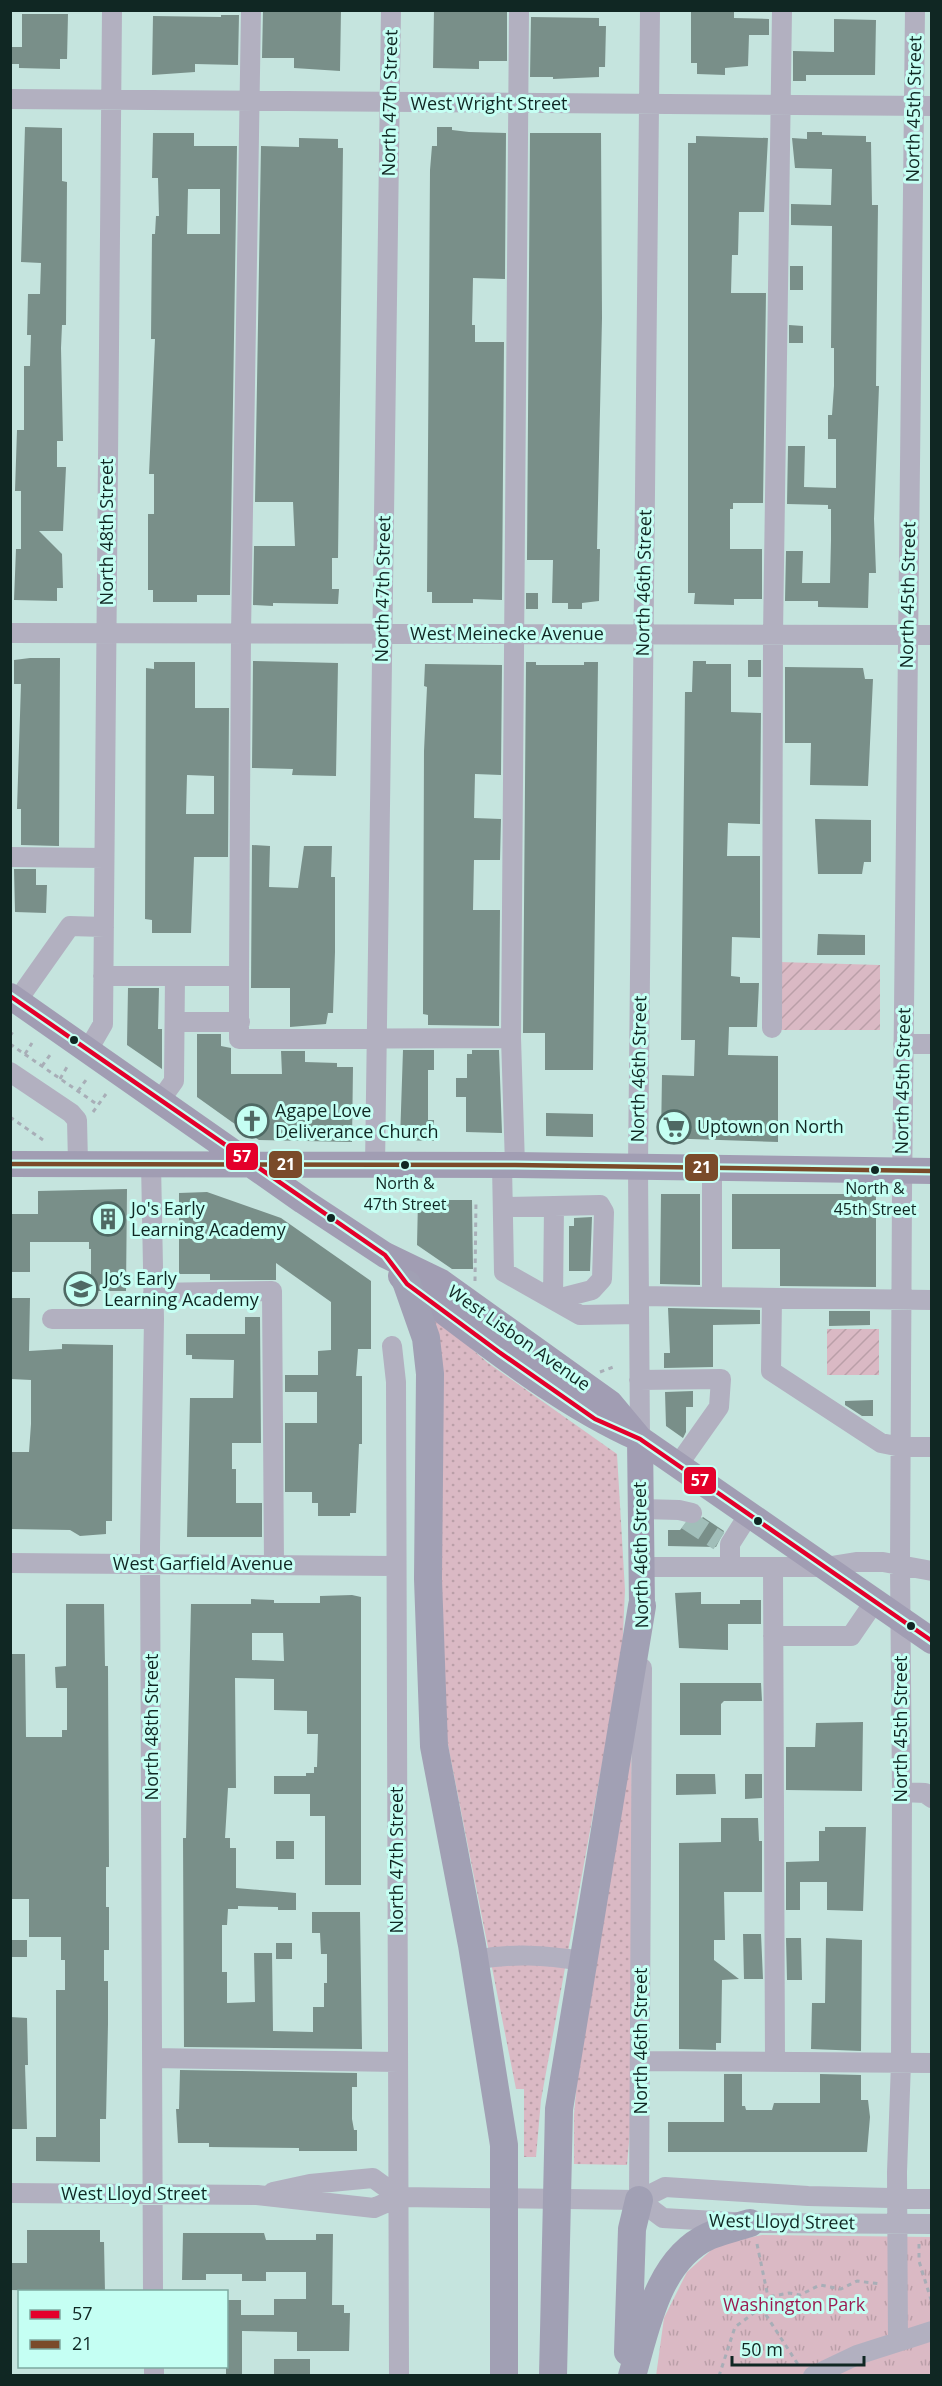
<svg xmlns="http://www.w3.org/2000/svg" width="942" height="2386" viewBox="0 0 942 2386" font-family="'Open Sans',sans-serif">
<defs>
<pattern id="grass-dots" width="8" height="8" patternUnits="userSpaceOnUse" patternTransform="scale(1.5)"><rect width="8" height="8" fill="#dab9c4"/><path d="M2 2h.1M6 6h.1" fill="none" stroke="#ba9fa8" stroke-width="1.8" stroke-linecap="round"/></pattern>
<pattern id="park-tufts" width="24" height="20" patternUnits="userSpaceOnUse" patternTransform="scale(1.5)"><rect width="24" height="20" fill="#dab9c4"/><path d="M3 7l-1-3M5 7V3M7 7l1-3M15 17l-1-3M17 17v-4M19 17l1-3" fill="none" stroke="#ba9fa8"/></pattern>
<pattern id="garden-furrows" width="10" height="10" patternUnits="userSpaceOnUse" patternTransform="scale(1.5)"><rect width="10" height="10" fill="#dab9c4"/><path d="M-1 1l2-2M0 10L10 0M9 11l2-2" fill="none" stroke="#ba9fa8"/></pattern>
</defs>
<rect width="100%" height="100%" fill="#c5e4de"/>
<path fill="url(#grass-dots)" d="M434 1316 488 1363 617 1454 625 1590 622 1655 541 2100 536 2157H524V2089H516L445 1730Z
M631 1717 635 2075 627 2165 574 2164V2114L577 2081Z"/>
<path fill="url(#park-tufts)" d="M762 2235 931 2237V2375L656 2376 664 2318 687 2272 718 2244Z"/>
<path fill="url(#garden-furrows)" d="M779 962 880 965V1030H779Z
M827 1329H879V1375H827Z"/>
<path fill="#798f89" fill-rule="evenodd" d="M263 10H341L340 71 294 68V58H262Z
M434 10H507V61H479V69L433 68Z
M691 10H734V18L769 19V35H749L748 66 725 68V75L697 74V63H691Z
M22 14H68L67 59H60V69L19 68V64H10V47H22Z
M221 15H239L238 65 195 64V72L152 75 153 16 221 17Z
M531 17 599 18V26H606L605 67H599V77L553 79V77H530Z
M834 19 876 20 875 75H806V81H793V51L834 52Z
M25 127 62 128V181L67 182 66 325H62L61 348 63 441H57V467H66L63 531H39L62 554 63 588H57V601L14 600 16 549H21V491H15L17 430H24V366H30L31 335H27L28 294H40L41 263 21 262Z
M437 127H452V130L469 132 506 133 505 279 473 278 472 325H475V342H504L502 600 473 599V603H432V592H427L430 170 432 146H437Z
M807 132H822V135L866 136V142H871L872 205H878L876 386H879L874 519 876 573H869L868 608 818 607V601H785L786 551H803L802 583H830L831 540V509H828V505L787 504 788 446H805L804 487 836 488V439H828V415H832L834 386V348H831L832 226 791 225V204L831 205 832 169 795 168 792 138 807 139Z
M153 133H194V146H237L230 595H197V602H153V590H148V514H154V474H149L155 339H151L152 234H155L156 216H159L158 178H152ZM188 189H220V234H187Z
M530 133H601L602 318 597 549H600L599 601 582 603V609H568V603H552L553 560H527Z
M696 136 768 138 764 212H739L738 255H732L731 293H766L763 503H733V509H730V549H762V599H734V605L694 604 695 593H688V143H696Z
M299 138 338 139V148H343L338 558H332V589H339L338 604 273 603V606L253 605 254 546H295L293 502H255L261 146 299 147Z
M790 266H803V290H790Z
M789 325 803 326V343H789Z
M526 593H538V609H526Z
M30 658H60L59 846 21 845V809H17L21 684H14V660Z
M748 660H761V677H748Z
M253 661 338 663 336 776 292 775 293 769 252 768Z
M693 661H706V664H731V712L761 713 760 824 728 823 727 856H760V938L732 937 731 976 740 977V983H759L757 1027H729L728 1055 778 1056V1142L661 1138 662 1075 694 1076 695 1040H681L685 692H692Z
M154 662H195V708H229L228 857H194L191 933H152V920L145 919 146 668 154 669ZM187 775 214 776V814H186Z
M526 662H536V665H584V662H598L593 1070H545V1033H523Z
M425 664 502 665 501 775 475 774 474 818 501 819 500 860H474L473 910H500L499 1026 428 1025V1015L423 1014 424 751 427 687 424 686Z
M785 667 863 668 865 679H873L868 786 810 785 811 743H785Z
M815 819 871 820V862H864L862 874H818Z
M252 845 270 846 269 887 298 888 304 846H332L331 877H335V952L333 1013H328L326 1024 290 1027V988H251Z
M14 869H36V885H47L46 913 15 912Z
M818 934 865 935V955H817Z
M128 988H159L158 1029H162V1069L127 1045Z
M197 1034H221V1046L231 1048V1074H282L281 1051H305V1062L337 1063V1067H353L352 1142 259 1140 232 1122 197 1097Z
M403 1050H434V1070H428V1120H434V1141L400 1140Z
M472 1050H499L502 1133 466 1132V1097H456V1078H467V1054H472Z
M546 1113 593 1114V1137L546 1136Z
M127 1189 126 1291H98V1284H91V1249H89V1242H30V1272H12L10 1214H38V1191Z
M207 1192 281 1218 371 1281V1349H358L356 1376H362V1444H359L356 1513H350V1516H318V1503H312V1492H285V1423H317V1392H285V1375H318V1351L331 1350V1302L276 1263V1280H210V1274H179V1193Z
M661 1194H700V1285L660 1284Z
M732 1194H876V1287L780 1286V1249H732Z
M418 1200H472L473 1269H452L417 1245Z
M592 1217 590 1271H569V1226H574V1218Z
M11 1298H30L29 1351 62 1349V1344L113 1345 112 1521H106V1534L80 1536 70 1530 11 1529 12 1452H29L31 1424V1380L11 1379Z
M668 1308 760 1310V1324L713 1325V1367L664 1368V1353H670Z
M829 1311H870V1325L829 1326Z
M245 1317H260L261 1443H232V1469H236V1503H262V1537H187L190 1398H233L234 1360 192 1359V1355H186V1334H245Z
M693 1391V1407H686V1432L683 1438 666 1426 665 1392Z
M873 1400V1416H862L845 1405V1401Z
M703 1517 724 1531 716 1547 668 1546V1530H680L685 1524H696Z
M701 1592V1604H740V1600H761V1624H728V1650L679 1648 675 1593Z
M352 1595 361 1597V1885H325V1816H310V1794H274V1776H306V1773H314V1767H317L318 1734H307V1711L274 1710V1679L235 1678 236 1788H228L225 1838H230V1848H236V1888L296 1893V1910H278V1907L238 1906V1909H228L227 1925H222V1972H227V2003L255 2002 254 1953H272L273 2031 313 2032V2007H324V1983H327V1954H321L320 1933H312V1912H360L362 2049 184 2047 183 1838H186L187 1790 191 1604H251V1599L274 1600V1603H320V1596ZM252 1633H283L284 1661 252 1660Z
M66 1604H104L105 1666H108L109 1867H106V1907H109V1950H104V1981H108V2024L106 2119H100V2162L36 2161V2137H56V1990H65V1960H61V1937H29V1899H10V1654H25L26 1737H62V1730H67V1688H56L55 1667 66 1666Z
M680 1683H761L762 1701H724L721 1704V1735H680Z
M863 1722 862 1791 786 1790V1747H815L816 1723Z
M676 1774H715L716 1794 676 1795Z
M745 1774H762V1798L745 1799Z
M721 1818H758L759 1841H762V1892H724L725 1940H714V1960L739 1979 722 1980 721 2043H716V2050L679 2049V1843L721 1842Z
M825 1827H866L863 1911 827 1910V1882H800V1910H786V1862L819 1861V1831H825Z
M276 1841H294V1859H276Z
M743 1934H761L763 1979H744Z
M786 1938H801L802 1980H787Z
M826 1938 862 1940 861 2051 811 2049 812 2003H825Z
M10 1940H27V1957H10Z
M276 1943H292V1959H276Z
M10 2017 27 2018 28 2065H25L27 2129H10Z
M180 2070 357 2073V2087H352V2119L354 2130H357V2151H299V2148L209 2147V2143H178L176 2109H179Z
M724 2074H742V2106H745L746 2110H772L774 2103H820V2074L861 2075V2100H868L870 2117 867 2152H668V2122H724Z
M27 2230H100V2242H104L105 2292 10 2290V2263H27Z
M183 2233H264L266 2240H316V2234H333L332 2305H344V2313H350L349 2351H297V2332L242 2331V2376H226V2300H241V2315H274V2299H306V2272H266V2281H242V2274H206V2280H182Z
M274 2359H310V2376H274Z"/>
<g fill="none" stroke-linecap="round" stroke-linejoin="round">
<path stroke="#a1beb9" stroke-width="20" stroke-dasharray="20 10" stroke-linecap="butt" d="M687 1520 719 1541"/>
<path stroke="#a8aeb7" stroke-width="3" stroke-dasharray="4.5 4.5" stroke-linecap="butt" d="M10 1036 14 1030
M10 1044 98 1105
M25 1054 32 1043
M42 1066 50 1055
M60 1079 67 1067
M78 1091 86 1080
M93 1112 106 1094
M10 1117 43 1140
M475 1281 476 1200
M600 1372 616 1366
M757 2244 768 2297 766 2315 799 2366
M919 2244V2261L932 2303
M719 2376 735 2327 762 2307 768 2297 789 2293 800 2295 820 2285 841 2289 857 2281 881 2284"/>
<path stroke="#b2b0c0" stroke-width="20" d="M10 99 932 106
M10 633 932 635
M10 857 104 858
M103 976H239V1039L511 1038
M239 976 241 634 251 10
M17 1001 70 926 104 927
M175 1022H240
M772 1028 773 635 782 10
M903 1044H932
M88 1050 103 1024 112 10
M10 1072 71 1113 77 1120 78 1163
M159 1102 174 1081 175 976
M151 1163 154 1319 150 1547 153 2292
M502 1165 504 1272 580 1315 639 1314
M515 1165 511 1038 519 10
M375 1167 391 10
M712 1168V1297
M503 1207 600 1205 604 1212 602 1279 592 1290 553 1300 554 1206
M153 1293 272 1291 274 1565
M639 1296 932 1300
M772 1298 771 1371 881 1443 901 1447H932
M52 1319H154
M392 1346 396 1382 399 2376
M639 1380 721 1379 719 1407 678 1465
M640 1439 638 1167 650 10
M641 1509 679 1510 692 1513
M10 1563 395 1566
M641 1567H825L856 1562H883L932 1571
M730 1567V1544L749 1514
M773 1567 775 2062
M773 1636H851L875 1601
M902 1792 925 1793 932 1798
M474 1960C512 1953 545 1955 583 1961
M153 2058 398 2062
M641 2061 932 2063
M273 2192 310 2184 373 2178 399 2197
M10 2193 257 2195 374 2208 399 2197 639 2200 665 2187 808 2196 932 2199
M639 2200 642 1668
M639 2200 663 2218 750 2223 932 2224
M898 2340 897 2172 901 2063 902 1792 900 1566 902 1192 915 10
M154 2366V2376
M813 2376 857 2355 932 2331"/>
<path stroke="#a19db3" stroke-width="26" d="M10 996 303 1201 385 1255 441 1282 610 1403 640 1439
M10 1164 515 1165 932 1171
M401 1276 407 1284C481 1339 555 1401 640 1439L932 1641
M640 1439 642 1606"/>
<path stroke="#a1a0b4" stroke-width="28" d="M407 1284 426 1338 430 1374 428 1579 434 1746 472 1945 504 2145V2376
M628 2352 632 2229 639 2200
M553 2376 559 2109 642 1606
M632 2376C646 2328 658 2259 709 2236 722 2231 736 2227 750 2223"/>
<g stroke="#c5fff3" stroke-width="9">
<path id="bus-1" d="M10 996 385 1255 407 1284 499 1352 595 1419 640 1439 932 1641"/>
</g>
<g stroke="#c5fff3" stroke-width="9">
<path id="bus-2" d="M10 1164 515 1165 932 1171"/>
</g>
<use href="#bus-1" stroke="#e4002b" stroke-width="4.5"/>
<use href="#bus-2" stroke="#7a4b2a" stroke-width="4.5"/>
</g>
<defs>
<g id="church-ring" transform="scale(1.725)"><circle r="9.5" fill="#c5fff3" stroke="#4f6964" stroke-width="1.5"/><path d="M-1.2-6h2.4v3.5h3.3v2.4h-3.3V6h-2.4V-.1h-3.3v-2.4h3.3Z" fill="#4f6964"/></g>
<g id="supermarket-ring" transform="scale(1.725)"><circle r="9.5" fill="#c5fff3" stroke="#4f6964" stroke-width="1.5"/><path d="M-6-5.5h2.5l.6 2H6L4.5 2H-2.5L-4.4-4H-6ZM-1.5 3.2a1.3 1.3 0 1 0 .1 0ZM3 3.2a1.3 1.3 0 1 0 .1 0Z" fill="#4f6964"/></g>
<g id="building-ring" transform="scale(1.725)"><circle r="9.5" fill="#c5fff3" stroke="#4f6964" stroke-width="1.5"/><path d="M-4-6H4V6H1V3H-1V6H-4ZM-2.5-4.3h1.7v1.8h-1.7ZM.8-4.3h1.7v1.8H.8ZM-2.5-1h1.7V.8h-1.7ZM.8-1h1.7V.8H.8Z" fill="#4f6964"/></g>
<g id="school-ring" transform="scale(1.725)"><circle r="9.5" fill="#c5fff3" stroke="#4f6964" stroke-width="1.5"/><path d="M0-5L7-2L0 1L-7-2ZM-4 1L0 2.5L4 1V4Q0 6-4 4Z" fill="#4f6964"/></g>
</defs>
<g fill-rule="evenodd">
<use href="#church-ring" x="252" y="1121"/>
<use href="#supermarket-ring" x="674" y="1127"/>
<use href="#building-ring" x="108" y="1219"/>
<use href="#school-ring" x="81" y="1289"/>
</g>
<g fill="#102723" stroke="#c5fff3" stroke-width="2">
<circle cx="74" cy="1040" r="5"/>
<circle cx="405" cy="1165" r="5"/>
<circle cx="875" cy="1170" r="5"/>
<circle cx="331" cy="1218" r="5"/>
<circle cx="758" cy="1521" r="5"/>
<circle cx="911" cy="1626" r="5"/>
</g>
<g text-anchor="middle" stroke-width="6" stroke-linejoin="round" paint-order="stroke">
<g font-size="16" fill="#102723" stroke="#c5fff3">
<text x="405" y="1189">North &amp;<tspan x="405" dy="21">47th Street</tspan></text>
<text x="875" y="1194">North &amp;<tspan x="875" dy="21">45th Street</tspan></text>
</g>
<g font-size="18" fill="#102723" stroke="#c5fff3">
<text transform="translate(390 103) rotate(-89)" y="6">North 47th Street</text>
<text x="489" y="110">West Wright Street</text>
<text transform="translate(914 109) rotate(-89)" y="6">North 45th Street</text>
<text transform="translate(107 532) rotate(-90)" y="6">North 48th Street</text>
<text transform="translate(644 583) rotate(-89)" y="6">North 46th Street</text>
<text transform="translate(383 589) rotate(-89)" y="6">North 47th Street</text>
<text transform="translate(908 595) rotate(-89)" y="6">North 45th Street</text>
<text x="507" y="640">West Meinecke Avenue</text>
<text transform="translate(639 1069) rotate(-89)" y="6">North 46th Street</text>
<text transform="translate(903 1081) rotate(-89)" y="6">North 45th Street</text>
<text transform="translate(519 1338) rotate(35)" y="6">West Lisbon Avenue</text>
<text transform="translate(641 1555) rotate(-91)" y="6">North 46th Street</text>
<text x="203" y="1570">West Garfield Avenue</text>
<text transform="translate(152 1727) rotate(-90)" y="6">North 48th Street</text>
<text transform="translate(901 1729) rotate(-90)" y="6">North 45th Street</text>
<text transform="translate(397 1860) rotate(-90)" y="6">North 47th Street</text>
<text transform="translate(641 2041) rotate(-90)" y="6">North 46th Street</text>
<text x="134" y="2200">West Lloyd Street</text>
<text transform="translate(782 2222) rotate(1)" y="6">West Lloyd Street</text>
</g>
<g font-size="18" fill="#102723" stroke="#c5fff3" text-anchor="start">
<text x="275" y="1117">Agape Love<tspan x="275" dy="21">Deliverance Church</tspan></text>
<text x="697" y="1133">Uptown on North</text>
<text x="131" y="1215">Jo's Early<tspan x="131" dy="21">Learning Academy</tspan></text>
<text x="104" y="1285">Jo’s Early<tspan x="104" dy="21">Learning Academy</tspan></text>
</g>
<g font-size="18" fill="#9b1d51" stroke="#c5fff3">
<text x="794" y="2311">Washington Park</text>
</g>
</g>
<g stroke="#c5fff3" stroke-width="2">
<rect x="225" y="1142" width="34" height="29" rx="6" fill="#e4002b"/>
<rect x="268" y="1150" width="35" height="29" rx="6" fill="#7a4b2a"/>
<rect x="684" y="1153" width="35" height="29" rx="6" fill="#7a4b2a"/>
<rect x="683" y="1466" width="34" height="29" rx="6" fill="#e4002b"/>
</g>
<g font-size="16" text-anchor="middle" font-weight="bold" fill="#fff">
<text x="242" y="1162">57</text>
<text x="286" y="1170">21</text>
<text x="702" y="1173">21</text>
<text x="700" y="1486">57</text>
</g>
<rect width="942" height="2386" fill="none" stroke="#102723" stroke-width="24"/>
<rect x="18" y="2290" width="210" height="78" fill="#c5fff3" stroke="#7da9a0" stroke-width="1.5"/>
<rect x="30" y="2310" width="30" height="9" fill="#e4002b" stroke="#7da9a0" stroke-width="1.5"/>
<text x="72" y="2320" font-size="18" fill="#102723">57</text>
<rect x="30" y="2340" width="30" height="9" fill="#7a4b2a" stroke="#7da9a0" stroke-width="1.5"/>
<text x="72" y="2350" font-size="18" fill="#102723">21</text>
<path d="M732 2356v9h132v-9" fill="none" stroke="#102723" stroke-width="3"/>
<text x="741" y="2356" font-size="18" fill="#102723" stroke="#c5fff3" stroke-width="4.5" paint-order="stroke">50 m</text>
</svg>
